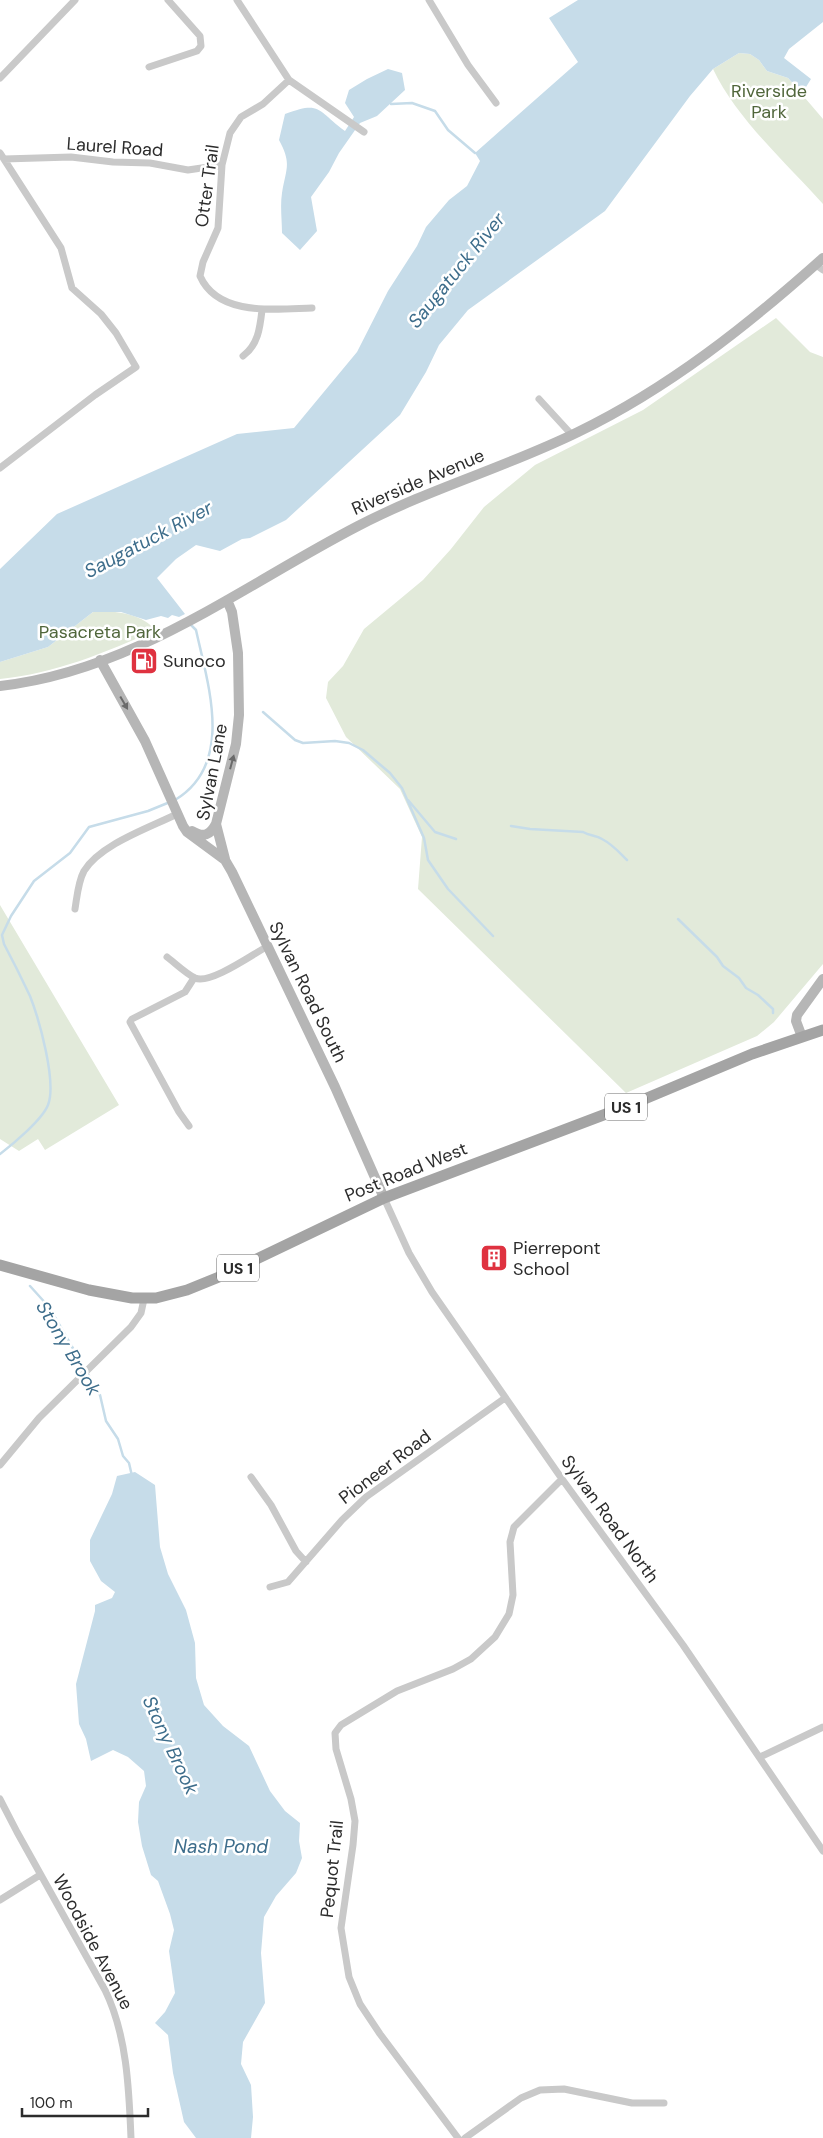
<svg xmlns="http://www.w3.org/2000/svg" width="823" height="2138" viewBox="0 0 823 2138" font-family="'DM Sans',sans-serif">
<rect width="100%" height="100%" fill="#fff"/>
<path fill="#e2eada" d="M739 53 750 54 759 60 767 71 788 78 823 119V204C787 164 736 118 713 69Z
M776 318 810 352 823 357V964L774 1022 757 1036 626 1093 418 889 422 837 400 789 346 737 326 698 328 682 343 666 364 629 423 580 451 549 484 507 535 465 643 410Z
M106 611C126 613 141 615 156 630 107 652 54 674 0 679V662L48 647 93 612Z
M0 905 119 1105 45 1150 38 1139 19 1151 0 1139Z"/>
<path fill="#c6dce9" d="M578 0H823V22L789 49 784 58 811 79 806 87 798 89 788 78 767 71 759 60 750 54 739 53 713 69 690 96 605 211 468 310 439 345 426 372 400 415 286 520 250 538 242 539 220 551 196 545 176 559 157 578 185 614 179 617 172 615 168 618 161 616 146 620 121 612H93L48 647 0 662V569L57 514 237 434 294 428 357 352 388 291 417 246 426 227 449 200 467 186 480 161 475 153 578 62 549 18Z
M388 69 402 73 405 90 377 116 360 123 339 153 329 172 311 197 317 231 300 250 282 233C282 220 280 206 282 193 286 168 292 164 279 140L285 114C322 100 317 111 345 131L354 117 345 103 349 90 367 79Z
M135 1472 155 1485 160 1547 168 1574 186 1610 195 1643 196 1678 204 1705 223 1726 249 1746 270 1791 285 1811 300 1823 299 1841 302 1858 296 1873 276 1896 264 1917 261 1953 265 2003 243 2042 241 2064 251 2085 253 2117 251 2138H196L184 2122 173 2073 168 2035 155 2023 165 2012 175 1993 169 1951 174 1930 170 1914 158 1881 151 1875 142 1846 138 1822 139 1802 146 1786 144 1771 128 1757 113 1750 91 1761 86 1739 79 1724 76 1684 95 1611V1605L112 1598 115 1592 101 1581 90 1561V1540L112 1494 117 1476Z"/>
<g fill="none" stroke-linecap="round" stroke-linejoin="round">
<path stroke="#c6dce9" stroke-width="2.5" d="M391 104 412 103 435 111 448 130 475 153
M263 712 295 740 303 743 335 741 349 743 363 750 390 773 402 788 424 838 428 860 448 889 493 936
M175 800C235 764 208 685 196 630L189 623
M408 800 435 832 456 839
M511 826 530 829 583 832C590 836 596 835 602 839 612 844 619 852 627 860
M678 919 717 957 723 966 739 978 746 988 758 995 773 1009V1013
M0 1154C13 1144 42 1120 48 1105 57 1082 39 1019 30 996 22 979 13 961 4 944L2 935 11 916 34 881 70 853 89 827 148 811 170 802
M30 1286 49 1307 100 1395 106 1421 118 1439 123 1456 129 1463 132 1476"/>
<path stroke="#c9c9c9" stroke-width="7" d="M237 0 289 80 364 132
M429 0 468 65 496 103
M149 67 197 51 201 46 200 36 168 0
M0 78 75 0
M289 80 263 104 241 117 230 133 222 165 218 228 203 262 200 276C218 317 276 309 312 308
M0 153 61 248 72 288 101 314 116 333 136 367 95 395 0 468
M4 159 71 157 113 162 150 163 188 170 222 165
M816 265 823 270
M243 356C258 345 260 328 262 310
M539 399 572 435
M75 909C77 897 78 882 84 871 101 844 149 828 177 814
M167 957C175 963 185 973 195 978 210 985 253 954 268 946
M189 1126 179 1112 130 1022 132 1019 185 992 194 978
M384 1198 409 1253 432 1292 562 1479 683 1645 823 1851
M0 1465 39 1418 131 1327 141 1313 144 1299
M251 1477 271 1505 296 1551 306 1562
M270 1587 288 1582 342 1520 366 1497 505 1398
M760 1757 823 1727
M0 1799 17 1832 105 1990C127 2035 129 2089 131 2138
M0 1900 40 1875
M458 2138 380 2034 360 2004 349 1977 341 1928 353 1845 355 1821 351 1799 336 1749 335 1733 341 1725 397 1691 453 1669 471 1659 495 1637 509 1614 513 1595 510 1542 514 1527 562 1479
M465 2138 521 2098 540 2090 564 2089 632 2103H664"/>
<path stroke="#b6b6b6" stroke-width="10" d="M100 660 145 741 183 826 187 832 225 860 232 872 335 1087 384 1198
M0 686C134 671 242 586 358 526 429 489 507 467 578 432 669 388 748 325 823 258
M192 831C204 838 210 835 216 824
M225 859 216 824 236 744 239 715 238 653 232 612 227 600
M802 1037 796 1021 797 1015 823 979"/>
<path stroke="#a4a4a4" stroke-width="11" d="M0 1265 89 1290 132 1298H156L187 1290 219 1277 384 1198 635 1103 752 1054 823 1030"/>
</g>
<defs><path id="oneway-solid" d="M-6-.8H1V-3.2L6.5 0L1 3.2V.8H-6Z" transform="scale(1.25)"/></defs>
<g fill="#6a6a6a">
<use href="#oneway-solid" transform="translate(124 703) rotate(60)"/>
<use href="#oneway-solid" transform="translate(232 762) rotate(-75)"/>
</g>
<defs>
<g id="fuel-square" transform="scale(1.4375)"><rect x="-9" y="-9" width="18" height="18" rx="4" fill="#df3240" stroke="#fff"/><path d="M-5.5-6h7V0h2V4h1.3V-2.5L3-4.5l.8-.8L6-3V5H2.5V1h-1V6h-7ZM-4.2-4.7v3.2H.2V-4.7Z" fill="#fff"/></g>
<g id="building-square" transform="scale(1.4375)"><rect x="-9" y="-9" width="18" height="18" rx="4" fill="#df3240" stroke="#fff"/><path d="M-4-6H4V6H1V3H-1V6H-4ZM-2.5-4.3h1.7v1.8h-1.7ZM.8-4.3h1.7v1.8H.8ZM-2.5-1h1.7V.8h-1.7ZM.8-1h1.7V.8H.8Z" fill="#fff"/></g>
</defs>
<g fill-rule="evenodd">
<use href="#fuel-square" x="144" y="661"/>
<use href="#building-square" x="494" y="1258"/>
</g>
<g text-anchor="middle" stroke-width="5" stroke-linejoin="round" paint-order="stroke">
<g fill="#fff" stroke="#6b6b6b" stroke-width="1">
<rect x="605" y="1093.5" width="42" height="27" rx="4"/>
<rect x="217" y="1254.5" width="42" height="27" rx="4"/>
</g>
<g font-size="16" font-weight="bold" fill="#2c2c2c">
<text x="626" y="1113">US 1</text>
<text x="238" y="1274">US 1</text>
</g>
<g font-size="18" fill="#50663b" stroke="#fff">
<text x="769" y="97">Riverside<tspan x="769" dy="21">Park</tspan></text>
<text x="100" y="638">Pasacreta Park</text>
</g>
<g font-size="18" fill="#2c2c2c" stroke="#fff">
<text transform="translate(115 147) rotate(4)" y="6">Laurel Road</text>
<text transform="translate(207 186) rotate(-82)" y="6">Otter Trail</text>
<text transform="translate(418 482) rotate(-23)" y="6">Riverside Avenue</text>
<text transform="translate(212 772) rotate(-79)" y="6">Sylvan Lane</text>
<text transform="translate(308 992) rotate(64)" y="6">Sylvan Road South</text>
<text transform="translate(406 1172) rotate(-22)" y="6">Post Road West</text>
<text transform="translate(385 1467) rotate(-37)" y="6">Pioneer Road</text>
<text transform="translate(610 1519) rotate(54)" y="6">Sylvan Road North</text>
<text transform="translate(332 1869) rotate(-84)" y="6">Pequot Trail</text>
<text transform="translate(93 1942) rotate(62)" y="6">Woodside Avenue</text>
</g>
<g font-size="18" fill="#2c2c2c" stroke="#fff" text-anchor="start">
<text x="163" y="667">Sunoco</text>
<text x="513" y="1254">Pierrepont<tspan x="513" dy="21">School</tspan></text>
</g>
<g font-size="19" font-style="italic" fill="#3d6d8b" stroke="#fff">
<text transform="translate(456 270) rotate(-51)" y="7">Saugatuck River</text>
<text transform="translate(148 539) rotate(-28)" y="7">Saugatuck River</text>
<text transform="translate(69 1348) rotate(59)" y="7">Stony Brook</text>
<text transform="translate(171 1745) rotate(65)" y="7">Stony Brook</text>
<text x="221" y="1853">Nash Pond</text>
</g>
</g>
<path d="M22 2108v8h126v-8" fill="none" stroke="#2c2c2c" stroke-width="2.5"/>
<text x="30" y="2108" font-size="15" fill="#2c2c2c" stroke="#ffffff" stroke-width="4" paint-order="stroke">100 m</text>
</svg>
